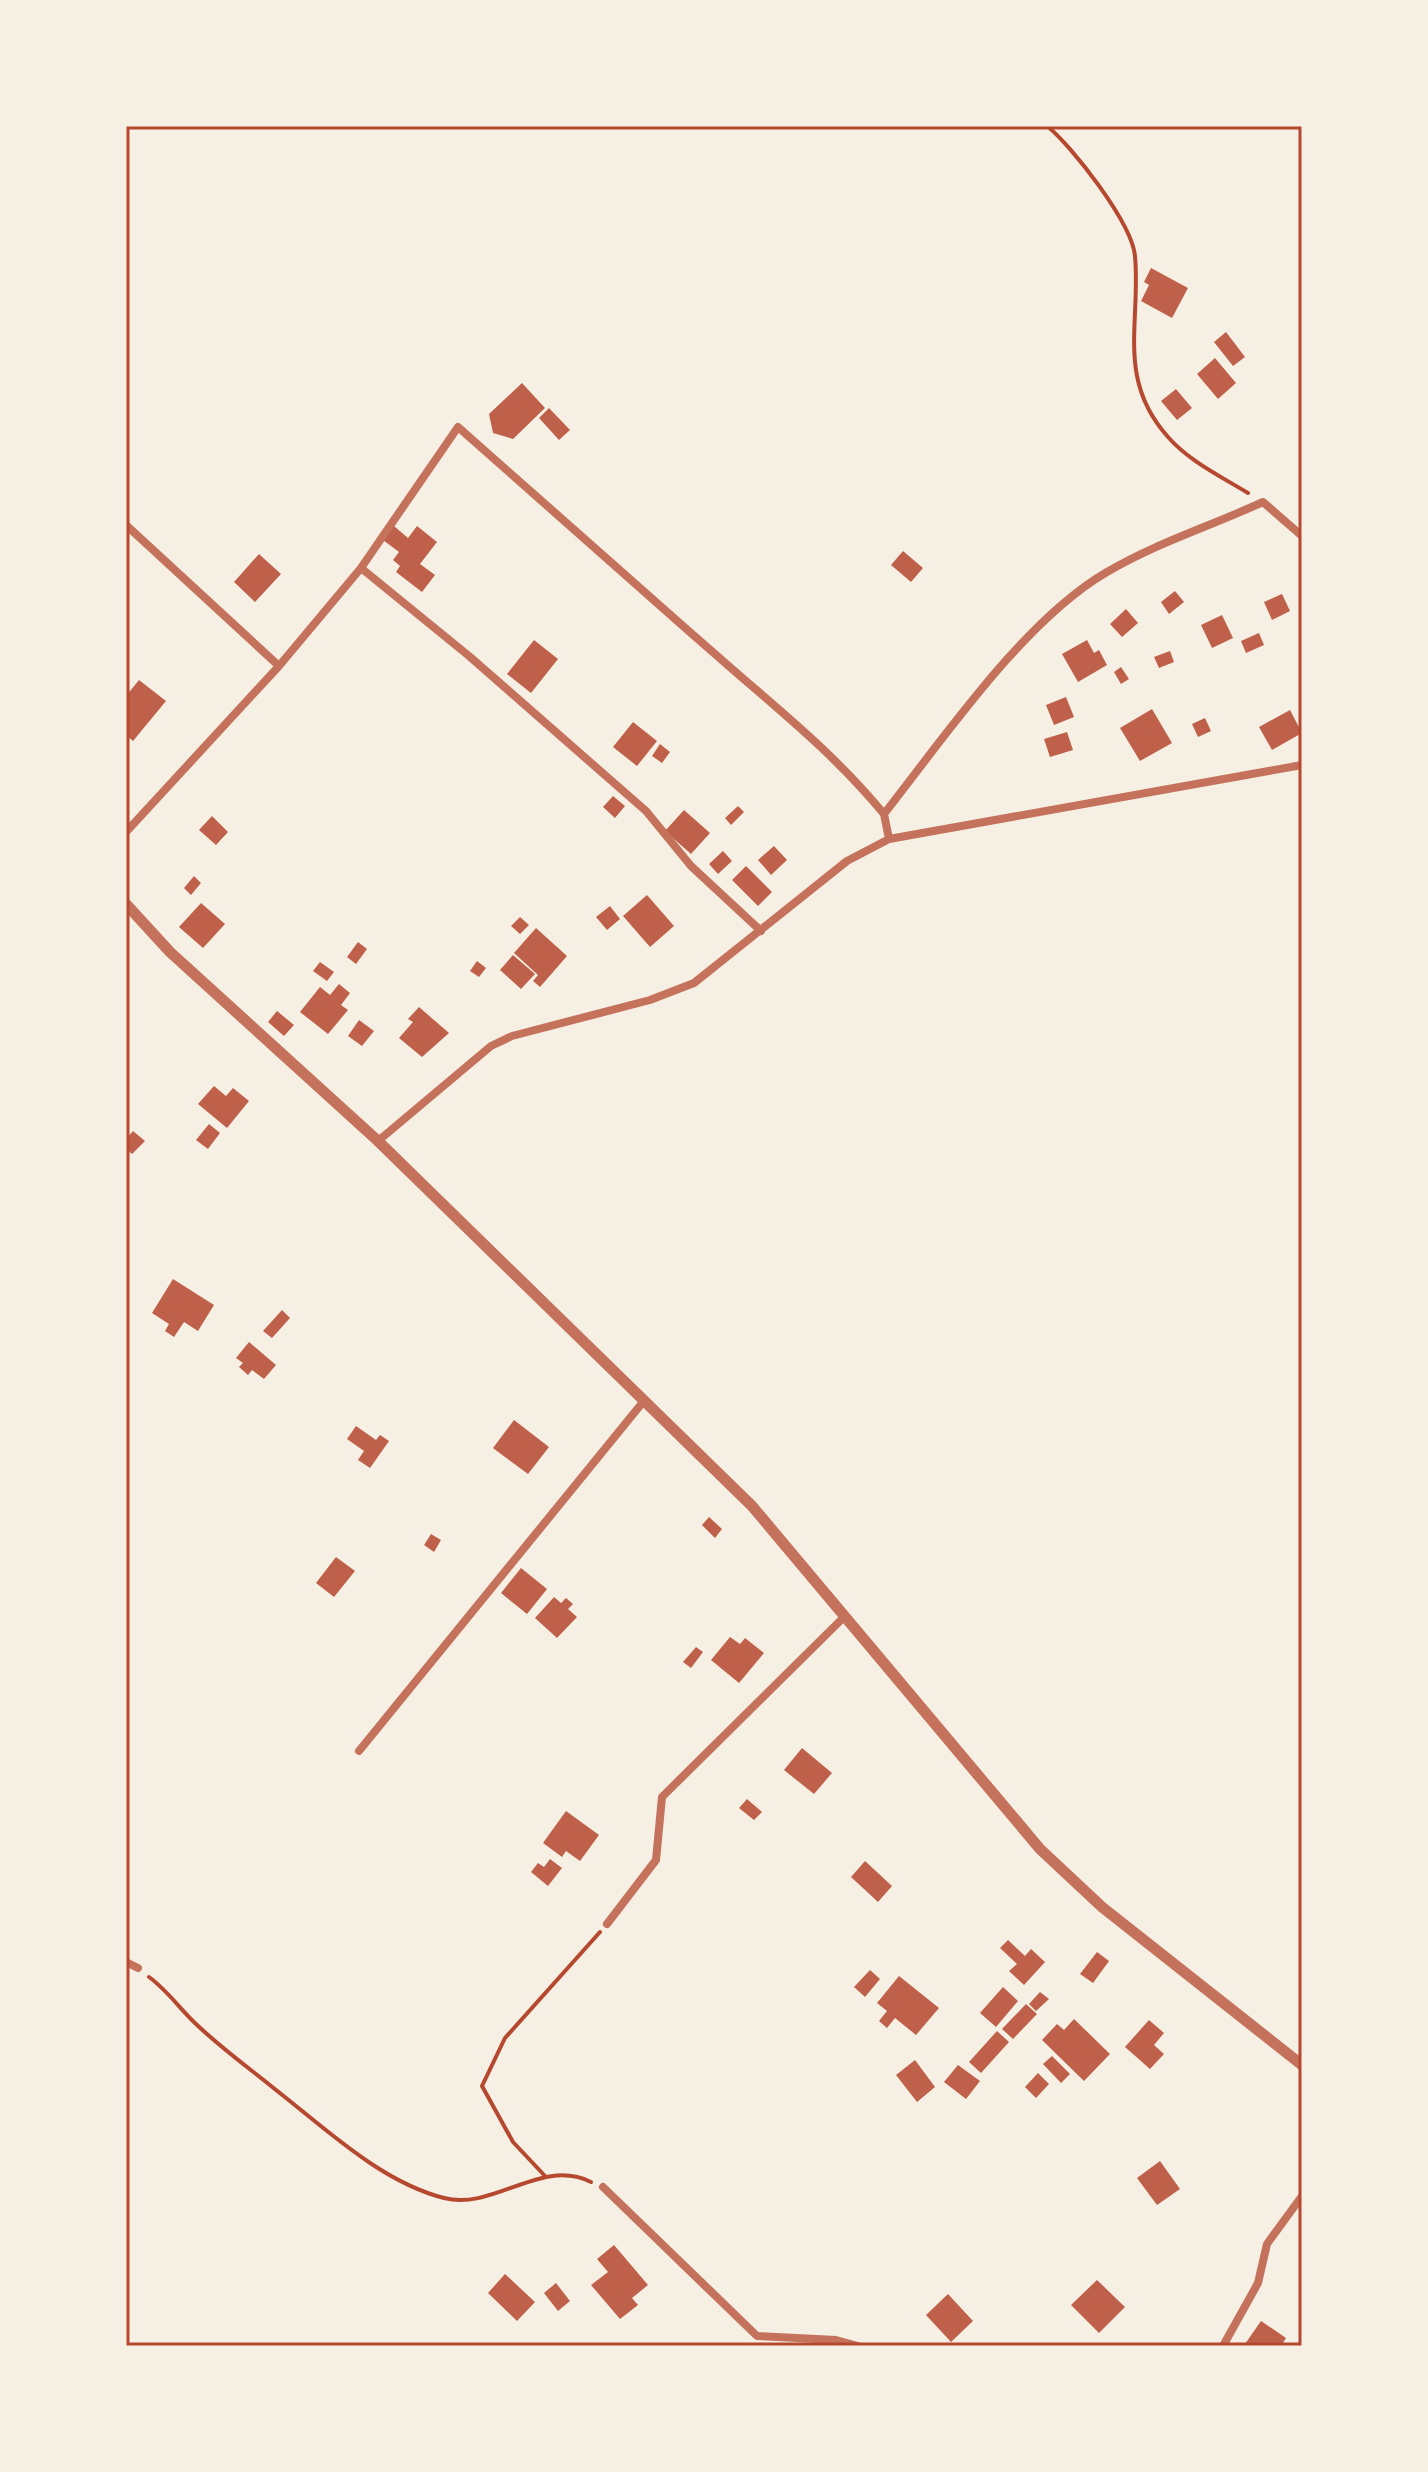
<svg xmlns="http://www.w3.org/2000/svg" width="1428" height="2472" viewBox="0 0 1428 2472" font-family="Helvetica,sans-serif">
<rect width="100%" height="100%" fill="#f6efe4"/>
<path fill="#bf614a" d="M1151 268 1188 288 1172 318 1141 301 1149 285 1144 282Z
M1226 332 1245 357 1233 366 1214 342Z
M1215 358 1236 383 1218 399 1197 374Z
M522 383 545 408 513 439 493 433 489 414Z
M1176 389 1192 408 1177 420 1161 401Z
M549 408 570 430 559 440 539 418Z
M394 526 408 538 417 526 437 542 420 564 435 575 422 592 396 572 400 566 393 560 399 552 383 540Z
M903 551 923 568 911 582 891 565Z
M259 554 281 574 255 602 234 582Z
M1175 591 1184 602 1169 614 1161 602Z
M1282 594 1290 611 1272 620 1264 602Z
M1126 609 1138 623 1122 637 1110 624Z
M1222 615 1233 638 1212 648 1201 625Z
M1259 633 1264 645 1246 653 1241 641Z
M534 640 558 659 531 693 507 674Z
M1087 640 1094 653 1099 650 1107 665 1078 682 1062 654Z
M1170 651 1174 662 1159 668 1154 657Z
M1121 667 1129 679 1121 684 1114 672Z
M139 680 166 701 133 741 126 735V696Z
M1066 697 1074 717 1054 725 1046 705Z
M1152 709 1172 743 1140 761 1120 728Z
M1290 710 1302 733 1272 750 1259 727Z
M1205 718 1211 731 1198 737 1192 724Z
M633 722 657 741 637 766 613 747Z
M1067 732 1073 750 1050 757 1044 739Z
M660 744 670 752 662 763 652 756Z
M613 796 625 806 615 818 603 807Z
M738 806 744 812 731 825 725 818Z
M684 810 710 833 691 854 665 831Z
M212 816 228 832 216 845 199 830Z
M774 846 787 860 771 875 758 860Z
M723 851 732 861 718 874 709 864Z
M746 866 772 892 758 906 732 880Z
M194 876 201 883 191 895 184 888Z
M647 895 674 926 650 947 623 916Z
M201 903 225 924 203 948 179 927Z
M610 906 620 919 607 930 596 917Z
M520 917 529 925 520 934 511 926Z
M536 928 567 956 540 987 533 981 538 975 514 953Z
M358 942 367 949 356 964 347 957Z
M513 955 535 974 521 989 500 970Z
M477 961 486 968 479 977 470 971Z
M320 962 334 972 327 981 313 971Z
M339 984 350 993 341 1005 348 1010 328 1034 300 1012 320 987 330 995Z
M419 1007 449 1033 422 1057 399 1038 413 1022 408 1019Z
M277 1011 294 1025 284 1036 268 1022Z
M359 1020 374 1031 362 1046 348 1036Z
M214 1086 226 1096 233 1088 249 1101 227 1128 198 1104Z
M209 1124 220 1133 208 1149 196 1140Z
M133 1131 145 1141 132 1154 126 1149V1139Z
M173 1279 214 1305 198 1331 184 1322 174 1337 165 1331 169 1324 152 1313Z
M282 1310 290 1318 272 1338 263 1331Z
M249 1342 276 1365 264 1379 252 1370 248 1375 239 1367 243 1363 236 1358Z
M514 1420 549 1447 528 1474 493 1448Z
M356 1426 376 1440 380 1435 389 1441 370 1468 358 1460 364 1451 347 1439Z
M709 1517 722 1529 715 1538 702 1525Z
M431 1534 441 1540 434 1552 424 1545Z
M336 1557 355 1571 334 1597 316 1583Z
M521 1568 547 1589 527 1614 501 1593Z
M554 1597 561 1603 566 1598 573 1604 568 1609 577 1617 557 1638 535 1618Z
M730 1637 740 1644 745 1638 764 1653 739 1683 711 1660Z
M696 1647 703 1652 691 1668 683 1662Z
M802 1748 832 1773 814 1794 784 1770Z
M747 1799 762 1812 754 1820 739 1808Z
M566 1811 599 1835 580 1861 566 1851 562 1857 543 1843Z
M550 1859 562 1868 548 1886 531 1872 538 1863 544 1867Z
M865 1861 892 1886 878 1902 851 1877Z
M1008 1940 1025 1956 1031 1949 1045 1962 1024 1985 1009 1971 1017 1964 1000 1948Z
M1097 1952 1109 1961 1093 1983 1080 1974Z
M870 1970 880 1979 865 1997 854 1987Z
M899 1976 939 2008 916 2035 895 2018 887 2028 879 2021 887 2011 877 2003Z
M1003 1987 1018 2001 996 2027 980 2013Z
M1040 1992 1049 1999 1036 2011 1029 2004Z
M1026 2004 1037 2014 1013 2039 1002 2029Z
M1074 2019 1110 2054 1084 2081 1042 2040 1057 2024 1064 2030Z
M1149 2020 1164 2033 1154 2045 1164 2054 1150 2069 1125 2047Z
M997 2031 1009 2042 981 2073 969 2062Z
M1052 2056 1070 2074 1061 2083 1043 2064Z
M915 2060 935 2087 917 2102 896 2075Z
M958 2065 980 2081 966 2099 944 2082Z
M1038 2073 1049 2084 1036 2098 1025 2087Z
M1160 2161 1180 2189 1157 2205 1137 2178Z
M614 2245 648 2285 632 2298 638 2305 620 2319 591 2285 608 2272 597 2259Z
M505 2274 535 2302 517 2321 488 2293Z
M1097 2280 1125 2307 1099 2333 1071 2305Z
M556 2283 570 2301 558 2311 544 2293Z
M948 2294 973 2321 951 2342 926 2315Z
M1261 2321 1286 2338 1281 2346 1245 2344Z"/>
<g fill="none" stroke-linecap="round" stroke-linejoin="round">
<path stroke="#b5482f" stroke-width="4" d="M1047 126C1072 146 1132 223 1135 256 1141 323 1116 379 1168 437 1189 461 1220 476 1248 493
M149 1977C167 1990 180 2009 196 2024 221 2048 249 2068 276 2090 326 2129 381 2182 444 2198 494 2211 541 2157 591 2182
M545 2176 513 2142 482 2086 505 2038 600 1932"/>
<path stroke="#c5725c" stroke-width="8" d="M126 525 279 666
M361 568 469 656 646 811 691 866 761 931
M126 832 279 666 361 568 458 427C544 503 629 579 715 654 776 708 831 750 884 814
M889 839 884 814C944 738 1024 620 1107 572 1156 543 1211 526 1263 502L1302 536
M378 1141 491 1046 512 1036 650 1000 694 983 847 861 889 839 1302 765
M359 1751 643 1402
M607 1924 656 1860 662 1797 844 1617
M126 1962 138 1968
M603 2187 757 2336 836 2340 858 2346
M1223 2346 1258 2283 1267 2244 1302 2196"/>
<path stroke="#c5725c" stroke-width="11" d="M126 904 170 952 378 1141 752 1506 1040 1849 1102 1907 1302 2065"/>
</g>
<rect width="1428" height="2472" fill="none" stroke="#f6efe4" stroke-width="256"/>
<rect x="128" y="128" width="1172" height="2216" fill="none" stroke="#b5482f" stroke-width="3"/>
</svg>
